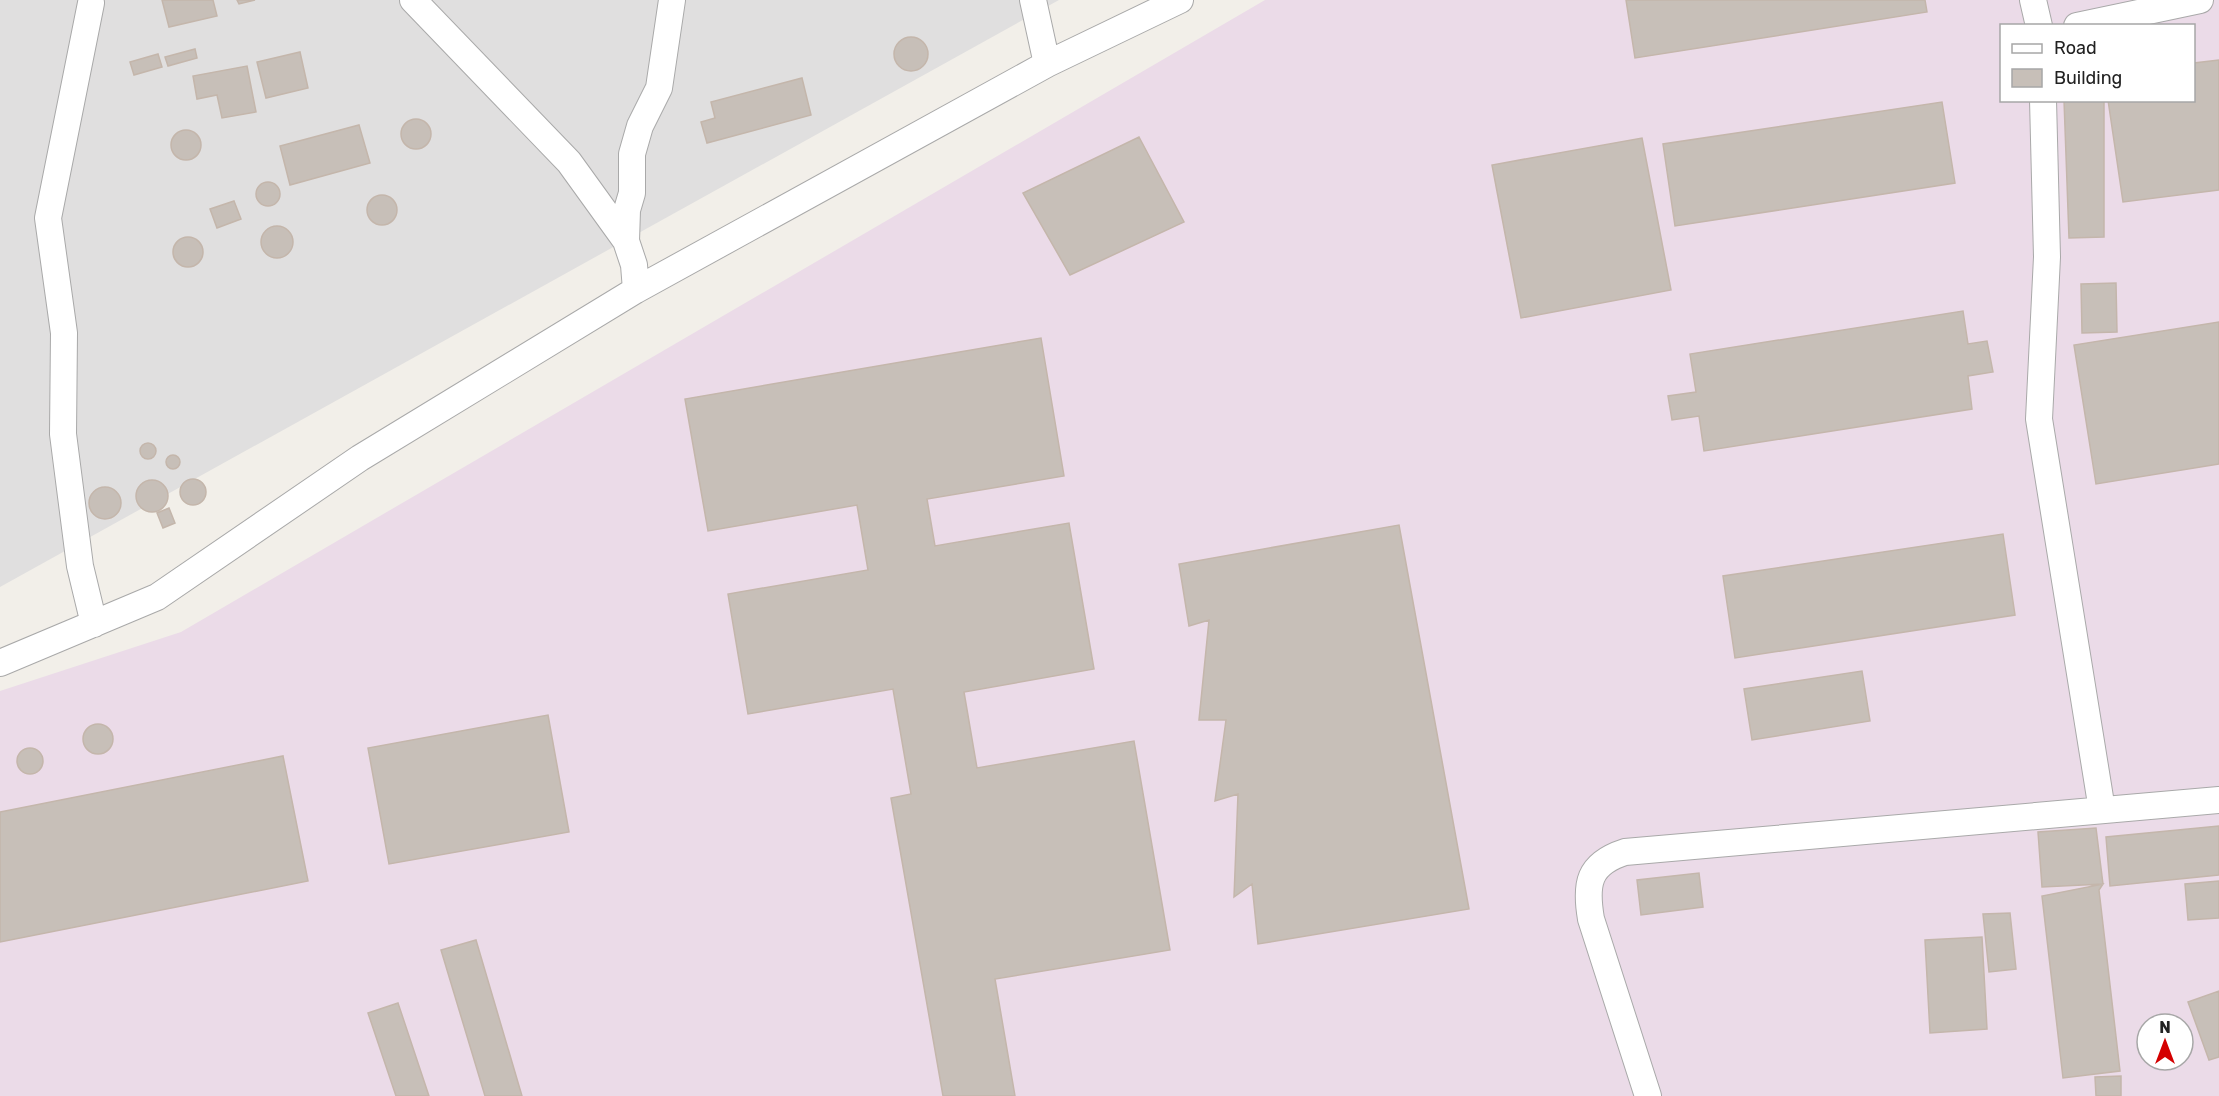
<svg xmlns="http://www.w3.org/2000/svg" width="2219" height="1096" viewBox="0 0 2219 1096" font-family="Rubik,sans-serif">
<rect width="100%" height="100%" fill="#f2efe9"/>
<path fill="#e0dfdf" d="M0 0H1059L0 587Z"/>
<path fill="#ebdbe8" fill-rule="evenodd" d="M1265 0H2219V1096H0V691L181 632ZM2002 26H2194V100H2002ZM2147 1024H2183V1060H2147Z"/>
<path fill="#c7bfb8" stroke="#c4b6ab" stroke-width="1.5" d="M162 0H213L217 16 169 27Z
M237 0H255L239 4Z
M1626 0H1925L1927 12 1635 58Z
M894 54a17 17 0 1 1 34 0a17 17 0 1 1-34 0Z
M195 49 197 58 168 66 165 57Z
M300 52 308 88 266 98 257 62Z
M158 54 162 67 134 75 130 62Z
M2219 60V190L2123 202 2108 100H2194V63Z
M247 66 256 112 222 118 217 95 197 99 193 76Z
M802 78 811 115 707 143 701 122 715 118 711 102Z
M2064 100H2104V237L2069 238Z
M1942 102 1955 183 1675 226 1663 144Z
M401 134a15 15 0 1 1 30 0a15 15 0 1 1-30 0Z
M359 125 370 163 290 185 280 146Z
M171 145a15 15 0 1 1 30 0a15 15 0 1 1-30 0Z
M1139 137 1184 222 1070 275 1023 193Z
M1642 138 1671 290 1521 318 1492 165Z
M256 194a12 12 0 1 1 24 0a12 12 0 1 1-24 0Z
M367 210a15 15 0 1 1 30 0a15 15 0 1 1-30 0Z
M234 201 241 219 217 228 210 209Z
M261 242a16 16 0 1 1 32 0a16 16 0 1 1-32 0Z
M173 252a15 15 0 1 1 30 0a15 15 0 1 1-30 0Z
M2116 283 2117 332 2082 333 2081 284Z
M1963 311 1968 344 1987 341 1993 372 1968 376 1972 409 1704 451 1699 416 1672 420 1668 396 1696 392 1690 354Z
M2219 322V464L2096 484 2074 345Z
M1041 338 1064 476 927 499 935 546 1069 523 1094 669 964 692 977 768 1134 741 1170 950 995 979 1015 1096H943L891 798 911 794 893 689 748 714 728 594 868 570 857 505 708 531 685 399Z
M140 451a8 8 0 1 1 16 0a8 8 0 1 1-16 0Z
M166 462a7 7 0 1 1 14 0a7 7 0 1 1-14 0Z
M180 492a13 13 0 1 1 26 0a13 13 0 1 1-26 0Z
M136 496a16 16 0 1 1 32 0a16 16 0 1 1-32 0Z
M89 503a16 16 0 1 1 32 0a16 16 0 1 1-32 0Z
M169 508 175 523 163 528 157 513Z
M1399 525 1469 909 1258 944 1252 884 1234 897 1238 794 1215 801 1226 720H1199L1209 620 1189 626 1179 564Z
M2003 534 2015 615 1735 658 1723 576Z
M1862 671 1870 721 1752 740 1744 689Z
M548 715 569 832 389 864 368 748Z
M83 739a15 15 0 1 1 30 0a15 15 0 1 1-30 0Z
M17 761a13 13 0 1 1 26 0a13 13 0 1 1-26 0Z
M283 756 308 881 0 942V812Z
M2219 826V875L2110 886 2106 837Z
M2096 828 2103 884 2042 887 2038 832Z
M1699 873 1703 907 1641 915 1637 880Z
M2219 881V918L2188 920 2185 884Z
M2103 884 2099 890 2120 1071 2063 1078 2042 896Z
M2010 913 2016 969 1989 972 1983 914Z
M1982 937 1987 1029 1930 1033 1925 940Z
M476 940 522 1096H485L441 950Z
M2219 991V1057L2209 1060 2188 1002Z
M398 1003 429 1096H396L368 1013Z
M2121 1076V1096H2096L2095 1077Z"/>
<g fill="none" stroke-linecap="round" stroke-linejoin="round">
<g stroke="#a9a9a9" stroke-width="28">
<path id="street" d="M413 0 569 162 626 241
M1033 0 1047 64
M2033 0 2039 26
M91 3 48 218 64 333 63 434 80 566 94 624
M2077 26 2200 0
M2043 100 2047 257 2039 419 2102 810
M636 290 634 265 626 241 627 210 632 193V154L640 126 659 88 672 0
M0 663 157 597 360 458 636 290 1047 64 1180 0
M1648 1096 1591 919C1585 884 1588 864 1625 852L2219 800"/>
</g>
<use href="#street" stroke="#fff" stroke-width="26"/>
</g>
<rect x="2000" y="24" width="195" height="78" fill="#ffffff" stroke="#a7a7a7" stroke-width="1.5"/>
<rect x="2012" y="44" width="30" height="9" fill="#ffffff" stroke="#a7a7a7" stroke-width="1.5"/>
<text x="2054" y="54" font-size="18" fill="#222222">Road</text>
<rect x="2012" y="69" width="30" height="18" fill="#c7bfb8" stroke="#a7a7a7" stroke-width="1.5"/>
<text x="2054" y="84" font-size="18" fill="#222222">Building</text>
<g transform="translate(2165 1042)"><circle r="28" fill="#ffffff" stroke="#a7a7a7" stroke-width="1.5"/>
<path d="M0-4.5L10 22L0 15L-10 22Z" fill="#d40000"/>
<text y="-9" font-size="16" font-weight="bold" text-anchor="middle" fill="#222222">N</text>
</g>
</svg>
